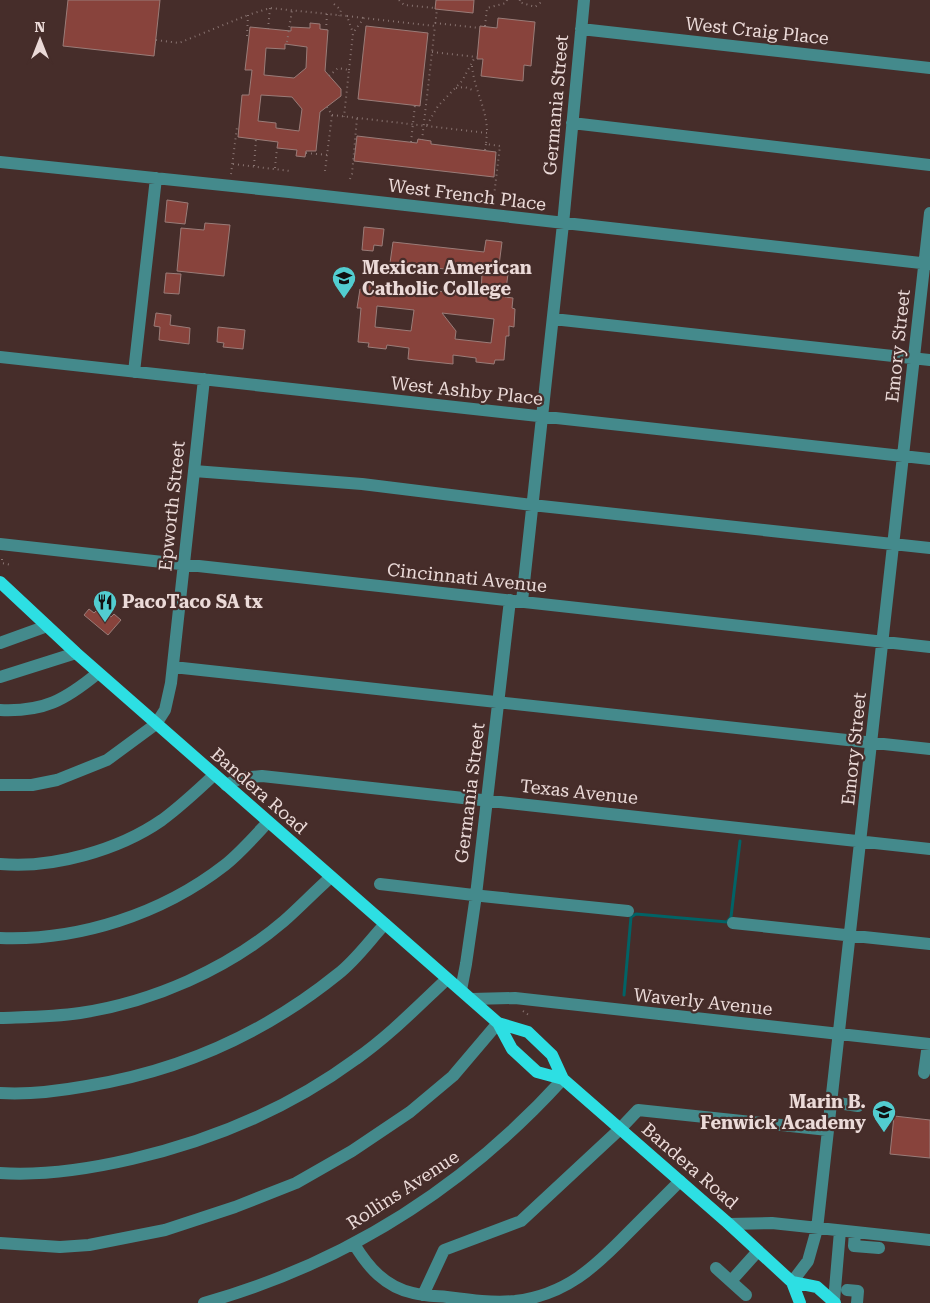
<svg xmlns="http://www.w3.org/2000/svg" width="930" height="1303" viewBox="0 0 930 1303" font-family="'Roboto Serif',serif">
<rect width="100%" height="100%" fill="#462d2a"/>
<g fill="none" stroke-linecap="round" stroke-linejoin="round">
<path stroke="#016366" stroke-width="3" d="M624 995 631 917 636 914 727 922 731 917 740 841"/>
</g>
<path fill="#88433c" stroke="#9a7c78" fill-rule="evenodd" d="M68 0H160L154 56 63 46Z
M436 0H474L473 13 435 9Z
M498 18 535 22 531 66 524 65 523 81 481 76 483 59H477L480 26 497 28Z
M310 23 320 24V29L328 30 325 71 341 89V96L320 112 316 151H306L305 157 296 156 297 150 277 148 278 142 238 137 242 95H249L252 70H245L250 27 291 31V27L310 28ZM285 44 307 47 306 68 294 78 264 75 266 48 285 49ZM261 95 292 97 302 109 299 131 276 128V123L258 121Z
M366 26 428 33 420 106 358 99Z
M357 136 417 143 418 139 431 141V144L496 152 494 177 354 161Z
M167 200 188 203 185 224 165 222Z
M205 223 230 225 224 276 177 271 181 228 204 230Z
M364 227 384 229 382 246 374 245 373 251 362 250Z
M486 240 502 242 498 273 508 274 505 297 513 298 512 308 515 309 514 327 509 326V336H506L504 360H495L494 364 476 362V358L453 355V364L415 360 408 359 409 348 387 345 386 349 368 347 369 343 358 342 361 308H357L360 289 365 290 366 283 481 296 482 273 390 263 393 242 484 252ZM377 306 414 310 411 331 375 327ZM442 313 494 319 491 343 455 339 456 331Z
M166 273 181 274 179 294 164 293Z
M156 313 171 315 170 325 190 328 189 344 159 340 160 327 154 326Z
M218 327 245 330 243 349 223 347 224 343 217 342Z
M89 609 94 613 96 611 101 615 103 612 111 617 114 614 121 620 108 635 84 615Z
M894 1116 930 1120V1158L890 1154Z"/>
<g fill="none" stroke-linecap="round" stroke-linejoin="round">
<path stroke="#887370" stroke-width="2" stroke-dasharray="1 4" stroke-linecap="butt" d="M399 0 404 5 435 8
M520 0 519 2 535 7 540 3 541 0
M334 4 341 10 339 16
M347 16 364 18
M435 23 480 28
M485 26 487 8 506 3 507 0
M268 29 270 8
M326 30 327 14
M247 36 248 15 270 8 347 16 353 33
M156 40 179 43 248 15
M287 42 292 10
M432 52 477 57
M472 66C474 89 487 109 487 132
M349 70 353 33 364 18 435 26 437 9
M329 76 338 68 349 70 344 117
M456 88 465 87 475 91
M332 115 487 133 486 144 500 146 493 204
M427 125 438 106 462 81 475 57
M422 140 435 26
M411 142 415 105
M485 150 486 144
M306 153 328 155
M233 164 290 171
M254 166 256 139
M275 168 277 148
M325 171 332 115 327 107
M231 174 237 127
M350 179 352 174 357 118
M2 559V563L11 565
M523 1011 530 1016"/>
<path stroke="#448a8c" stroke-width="12" d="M581 29 930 68
M572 123 930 165
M0 162 289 192 930 264
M553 319 930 360
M0 357 930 459
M134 372 156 178
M194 471 362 484 532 505 930 548
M0 544 930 647
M522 601 563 224 584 0
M0 643 47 626
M173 667 930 749
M0 677 76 653
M0 710C44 712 65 700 98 673
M0 785H32L57 780 107 760 156 724 165 710 171 683 204 379
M226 785 241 778 262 776 930 849
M0 864C52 869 119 850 162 820 181 806 197 791 214 775
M380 884 482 896 628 911
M733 923 930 944
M0 938C79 941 162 914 225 865 241 852 254 837 268 822
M461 990 466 964 476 895 510 600
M471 999 515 998 930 1044
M0 1018C27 1017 53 1017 80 1013 153 1002 228 969 284 921 300 907 315 891 331 877
M924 1073 928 1044
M0 1093C29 1095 59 1091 87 1086 180 1071 265 1033 338 974 356 960 370 940 385 924
M831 1102 858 1106
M0 1173C44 1176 89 1169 132 1159 214 1140 288 1109 356 1059 389 1036 418 1006 447 979
M729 1224 772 1223 930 1240
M855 1232 854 1246 879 1248
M0 1243 60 1247 89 1245 165 1230 235 1207 296 1183 352 1151 410 1112 453 1076 498 1023
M354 1244C368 1267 385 1287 413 1293 424 1296 436 1296 447 1297 470 1300 492 1303 515 1301 566 1295 595 1267 629 1232 646 1215 663 1198 680 1181
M716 1268 746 1295
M731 1281 758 1251
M792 1282 808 1261 817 1229 930 213
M847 1290 858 1291 857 1303
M423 1295 444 1250 521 1221 620 1129 638 1110 828 1130
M834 1301 840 1231
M204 1303C346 1263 464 1188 563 1079"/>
<path stroke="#2ddfe3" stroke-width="12" d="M0 582 76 653 498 1023 512 1049 537 1072 563 1079
M498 1023 528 1032 552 1055 563 1079 729 1224 792 1282 800 1303
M792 1282 817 1287 835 1303"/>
</g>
<defs>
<g id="university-pin" transform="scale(1.25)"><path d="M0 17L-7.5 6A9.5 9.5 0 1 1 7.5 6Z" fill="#52cdd0" stroke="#462d2a"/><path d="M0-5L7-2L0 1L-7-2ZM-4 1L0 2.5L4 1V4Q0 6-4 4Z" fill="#111"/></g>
<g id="restaurant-pin" transform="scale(1.25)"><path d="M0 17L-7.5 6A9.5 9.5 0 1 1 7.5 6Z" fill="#52cdd0" stroke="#462d2a"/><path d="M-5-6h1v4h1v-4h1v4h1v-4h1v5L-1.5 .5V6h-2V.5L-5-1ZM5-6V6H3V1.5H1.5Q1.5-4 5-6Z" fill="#111"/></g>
<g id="school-pin" transform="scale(1.25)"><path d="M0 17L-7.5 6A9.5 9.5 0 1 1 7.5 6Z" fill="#52cdd0" stroke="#462d2a"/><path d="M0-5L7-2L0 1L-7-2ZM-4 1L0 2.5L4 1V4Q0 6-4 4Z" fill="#111"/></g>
</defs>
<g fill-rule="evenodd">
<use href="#university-pin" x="344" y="278"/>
<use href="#restaurant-pin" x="105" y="602"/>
<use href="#school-pin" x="884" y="1112"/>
</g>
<g text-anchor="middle" stroke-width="4.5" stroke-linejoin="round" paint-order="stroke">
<g font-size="18" fill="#ebdad8" stroke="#462d2a">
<text transform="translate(757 31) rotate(6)" y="6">West Craig Place</text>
<text transform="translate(556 105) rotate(-85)" y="6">Germania Street</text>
<text transform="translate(467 195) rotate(7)" y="6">West French Place</text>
<text transform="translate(898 346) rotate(-84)" y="6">Emory Street</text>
<text transform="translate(467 391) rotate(6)" y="6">West Ashby Place</text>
<text transform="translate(172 506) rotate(-84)" y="6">Epworth Street</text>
<text transform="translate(467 578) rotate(6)" y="6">Cincinnati Avenue</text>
<text transform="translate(854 749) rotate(-84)" y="6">Emory Street</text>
<text transform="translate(259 791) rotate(41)" y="6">Bandera Road</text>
<text transform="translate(579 792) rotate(6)" y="6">Texas Avenue</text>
<text transform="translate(470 793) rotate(-83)" y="6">Germania Street</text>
<text transform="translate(703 1002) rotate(6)" y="6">Waverly Avenue</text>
<text transform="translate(690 1166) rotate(41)" y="6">Bandera Road</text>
<text transform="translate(403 1190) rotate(-33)" y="6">Rollins Avenue</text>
</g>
<g font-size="18" font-weight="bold" fill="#ebdad8" stroke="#462d2a" text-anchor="start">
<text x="362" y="274">Mexican American<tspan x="362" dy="21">Catholic College</tspan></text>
<text x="122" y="608">PacoTaco SA tx</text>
<text x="866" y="1108" text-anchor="end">Marin B.<tspan x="866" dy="21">Fenwick Academy</tspan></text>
</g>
</g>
<g transform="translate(40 40)" stroke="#462d2a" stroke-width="4" paint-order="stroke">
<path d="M0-4L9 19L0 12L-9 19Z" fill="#ebdad8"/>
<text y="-8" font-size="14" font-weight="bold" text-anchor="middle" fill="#ebdad8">N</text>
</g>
</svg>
